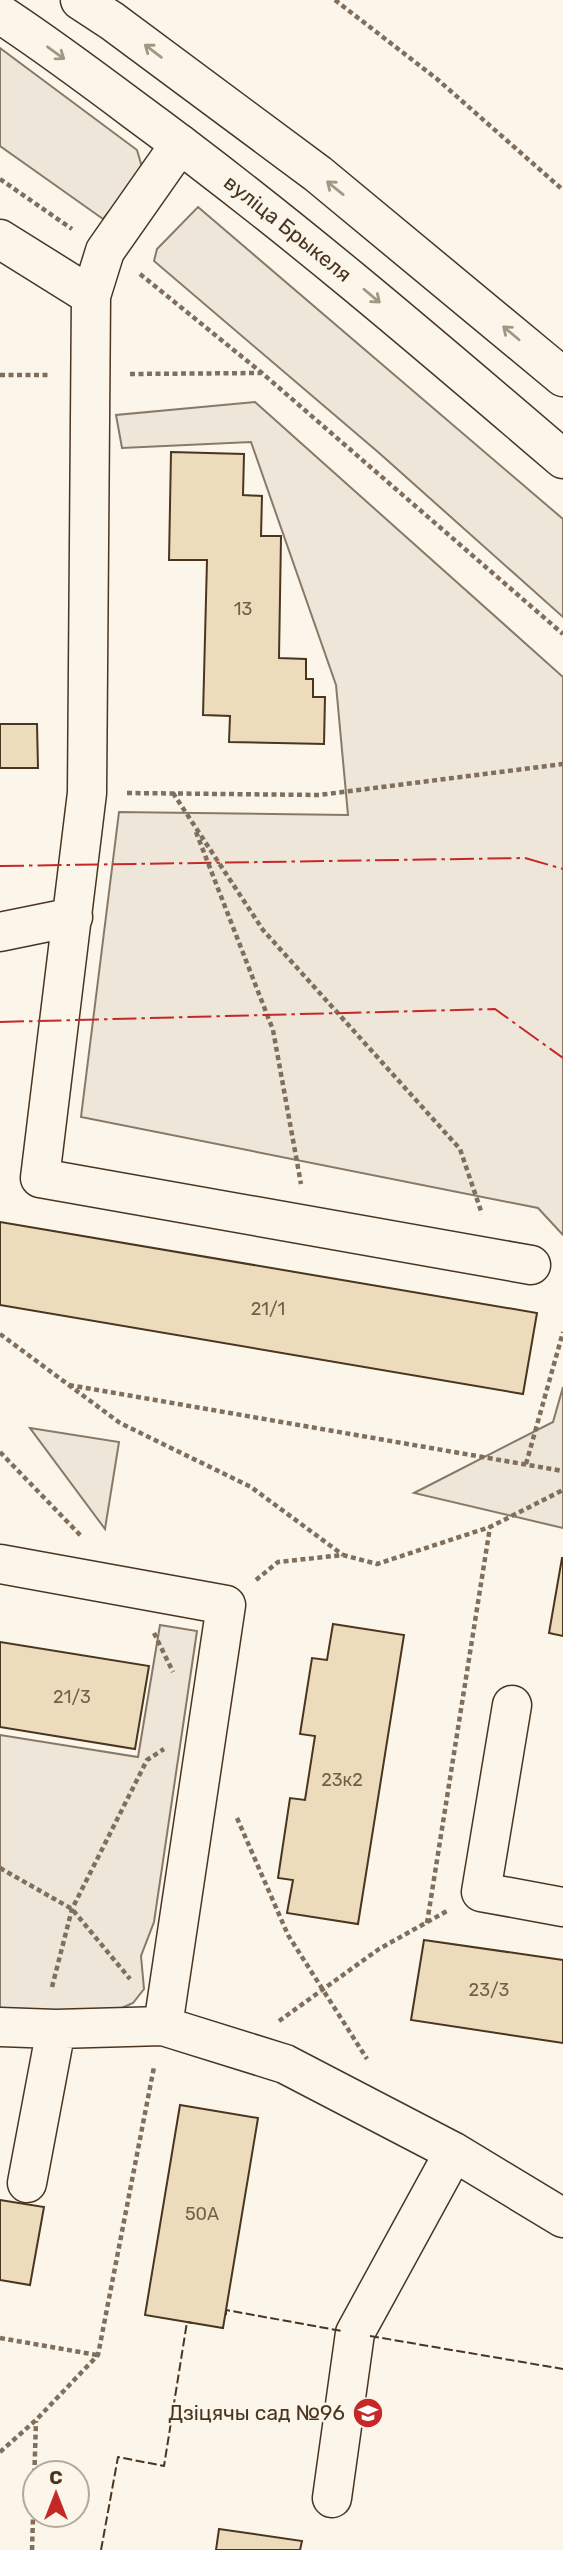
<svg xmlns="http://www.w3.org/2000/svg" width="563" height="2550" viewBox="0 0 563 2550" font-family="Rubik,sans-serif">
<rect width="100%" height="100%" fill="#fbf6e9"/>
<path fill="#ede6d9" stroke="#887966" stroke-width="2" d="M0 48 137 150 142 167 130 186 103 219 0 146Z
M198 207 563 519V617L378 452 154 261 157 249Z
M255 402 563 677V1235L538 1208 81 1117 119 812 348 815 336 685 251 442 122 448 116 415Z
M563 1387V1528L414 1493 553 1422Z
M30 1428 119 1442 105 1529Z
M160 1625 197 1631 154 1922 141 1956 144 1989 133 2003 106 2015 0 2011V1735L138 1757Z"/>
<path fill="#ecdcbc" stroke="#4a3520" stroke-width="2" d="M171 452 244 454 243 495 262 496 261 536H281L279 658 306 659V679H313V697H325L324 744 229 742 230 716 203 715 207 560H169Z
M0 724H37L38 768H0Z
M0 1222 537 1313 523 1394 0 1305Z
M562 1558H563V1636L549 1633Z
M333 1624 404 1635 358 1924 287 1913 293 1880 278 1878 290 1798 305 1800 315 1736 300 1734 312 1658 327 1660Z
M0 1642 149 1666 135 1749 0 1727Z
M424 1940 563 1960V2043L411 2020Z
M180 2105 258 2118 223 2328 145 2315Z
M0 2200 44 2207 30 2285 0 2280Z
M219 2529 302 2541 300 2550H216Z"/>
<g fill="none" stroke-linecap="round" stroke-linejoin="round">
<g stroke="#4a3520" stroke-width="41">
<path id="minor" d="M180 144 105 251 91 296 87 793 40 1178 531 1265
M0 239 91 296
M0 932 73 917
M0 1564 226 1605 163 2026
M512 1705 481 1892 563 1907
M0 2027 56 2029 163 2026 285 2064 454 2152 563 2218
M27 2183 56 2029
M332 2498 355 2333 454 2152"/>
</g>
<g stroke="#4a3520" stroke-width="41">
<g id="major">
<path d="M80 0 112 21 318 174 563 377"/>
<path id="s1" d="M0 14C46 44 90 77 134 110 283 219 423 339 563 459"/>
</g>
</g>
<path stroke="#7f6f5c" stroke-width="4.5" stroke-dasharray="5 3.5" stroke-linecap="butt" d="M335 0 437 79 563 190
M0 179 72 229
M140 274 262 373 563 634
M130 374 261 373
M0 375H51
M127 793 319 795 563 764
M173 793 263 930 460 1149 482 1214
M196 832 273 1030 301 1184
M0 1334 120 1423 251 1487 343 1555
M69 1385 563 1471
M0 1452 82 1537
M526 1464 563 1332
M256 1580 278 1562 343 1555 377 1564 490 1527 563 1490
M154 1633 173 1672
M237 1818 288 1935 367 2059
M0 1868 72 1909 130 1979
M427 1923 490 1527
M52 1987 72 1909 147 1760 164 1749
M279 2021 379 1949 447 1911
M0 2338 97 2355
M0 2452 36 2420 98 2355 154 2067
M32 2550 36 2421"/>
<use href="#minor" stroke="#fbf6e9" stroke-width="38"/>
<use href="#major" stroke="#fbf6e9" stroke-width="38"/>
<path stroke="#4a3520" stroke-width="2" stroke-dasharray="9 3.5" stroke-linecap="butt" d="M226 2315V2310L342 2331
M370 2336 563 2369
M101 2550 118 2457 164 2466 187 2322 192 2323"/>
<path stroke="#c62828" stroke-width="2" stroke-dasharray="24 5 3.5 5" stroke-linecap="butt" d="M0 866 525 858 563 869
M0 1022 495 1009 563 1058"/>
</g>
<defs><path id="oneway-shaft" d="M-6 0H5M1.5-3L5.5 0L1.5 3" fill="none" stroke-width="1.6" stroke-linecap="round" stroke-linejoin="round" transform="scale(1.75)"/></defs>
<g stroke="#a29684">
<use href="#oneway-shaft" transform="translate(153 51) rotate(-143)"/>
<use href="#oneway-shaft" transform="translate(56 53) rotate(36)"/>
<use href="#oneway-shaft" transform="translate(335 188) rotate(-141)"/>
<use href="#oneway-shaft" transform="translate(372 296) rotate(40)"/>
<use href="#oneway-shaft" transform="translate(511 333) rotate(-140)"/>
</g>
<defs>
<g id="school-disc" transform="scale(1.575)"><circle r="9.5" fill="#c62828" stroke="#fbf6e9"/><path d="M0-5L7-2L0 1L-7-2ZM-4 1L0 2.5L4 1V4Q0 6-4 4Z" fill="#fff"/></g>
</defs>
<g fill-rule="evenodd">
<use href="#school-disc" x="368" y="2413"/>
</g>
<g text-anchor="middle" stroke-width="5" stroke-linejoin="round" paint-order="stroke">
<g font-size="18" fill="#725f47">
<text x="243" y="615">13</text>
<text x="268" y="1315">21/1</text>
<text x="72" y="1703">21/3</text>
<text x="342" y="1786">23к2</text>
<text x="489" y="1996">23/3</text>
<text x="202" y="2220">50А</text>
</g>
<g font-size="21" fill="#4a3520" stroke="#fbf6e9">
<text dy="7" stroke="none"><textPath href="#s1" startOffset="359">вуліца Брыкеля</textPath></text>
</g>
<g font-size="21" fill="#4a3520" stroke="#fbf6e9" text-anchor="end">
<text x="345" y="2420">Дзіцячы сад №96</text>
</g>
</g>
<g transform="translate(56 2494)"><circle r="33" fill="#fbf6e9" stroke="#b4a999" stroke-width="2"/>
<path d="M0-5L12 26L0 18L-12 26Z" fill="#c62828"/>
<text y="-10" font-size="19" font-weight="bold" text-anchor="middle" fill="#4a3520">С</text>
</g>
</svg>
